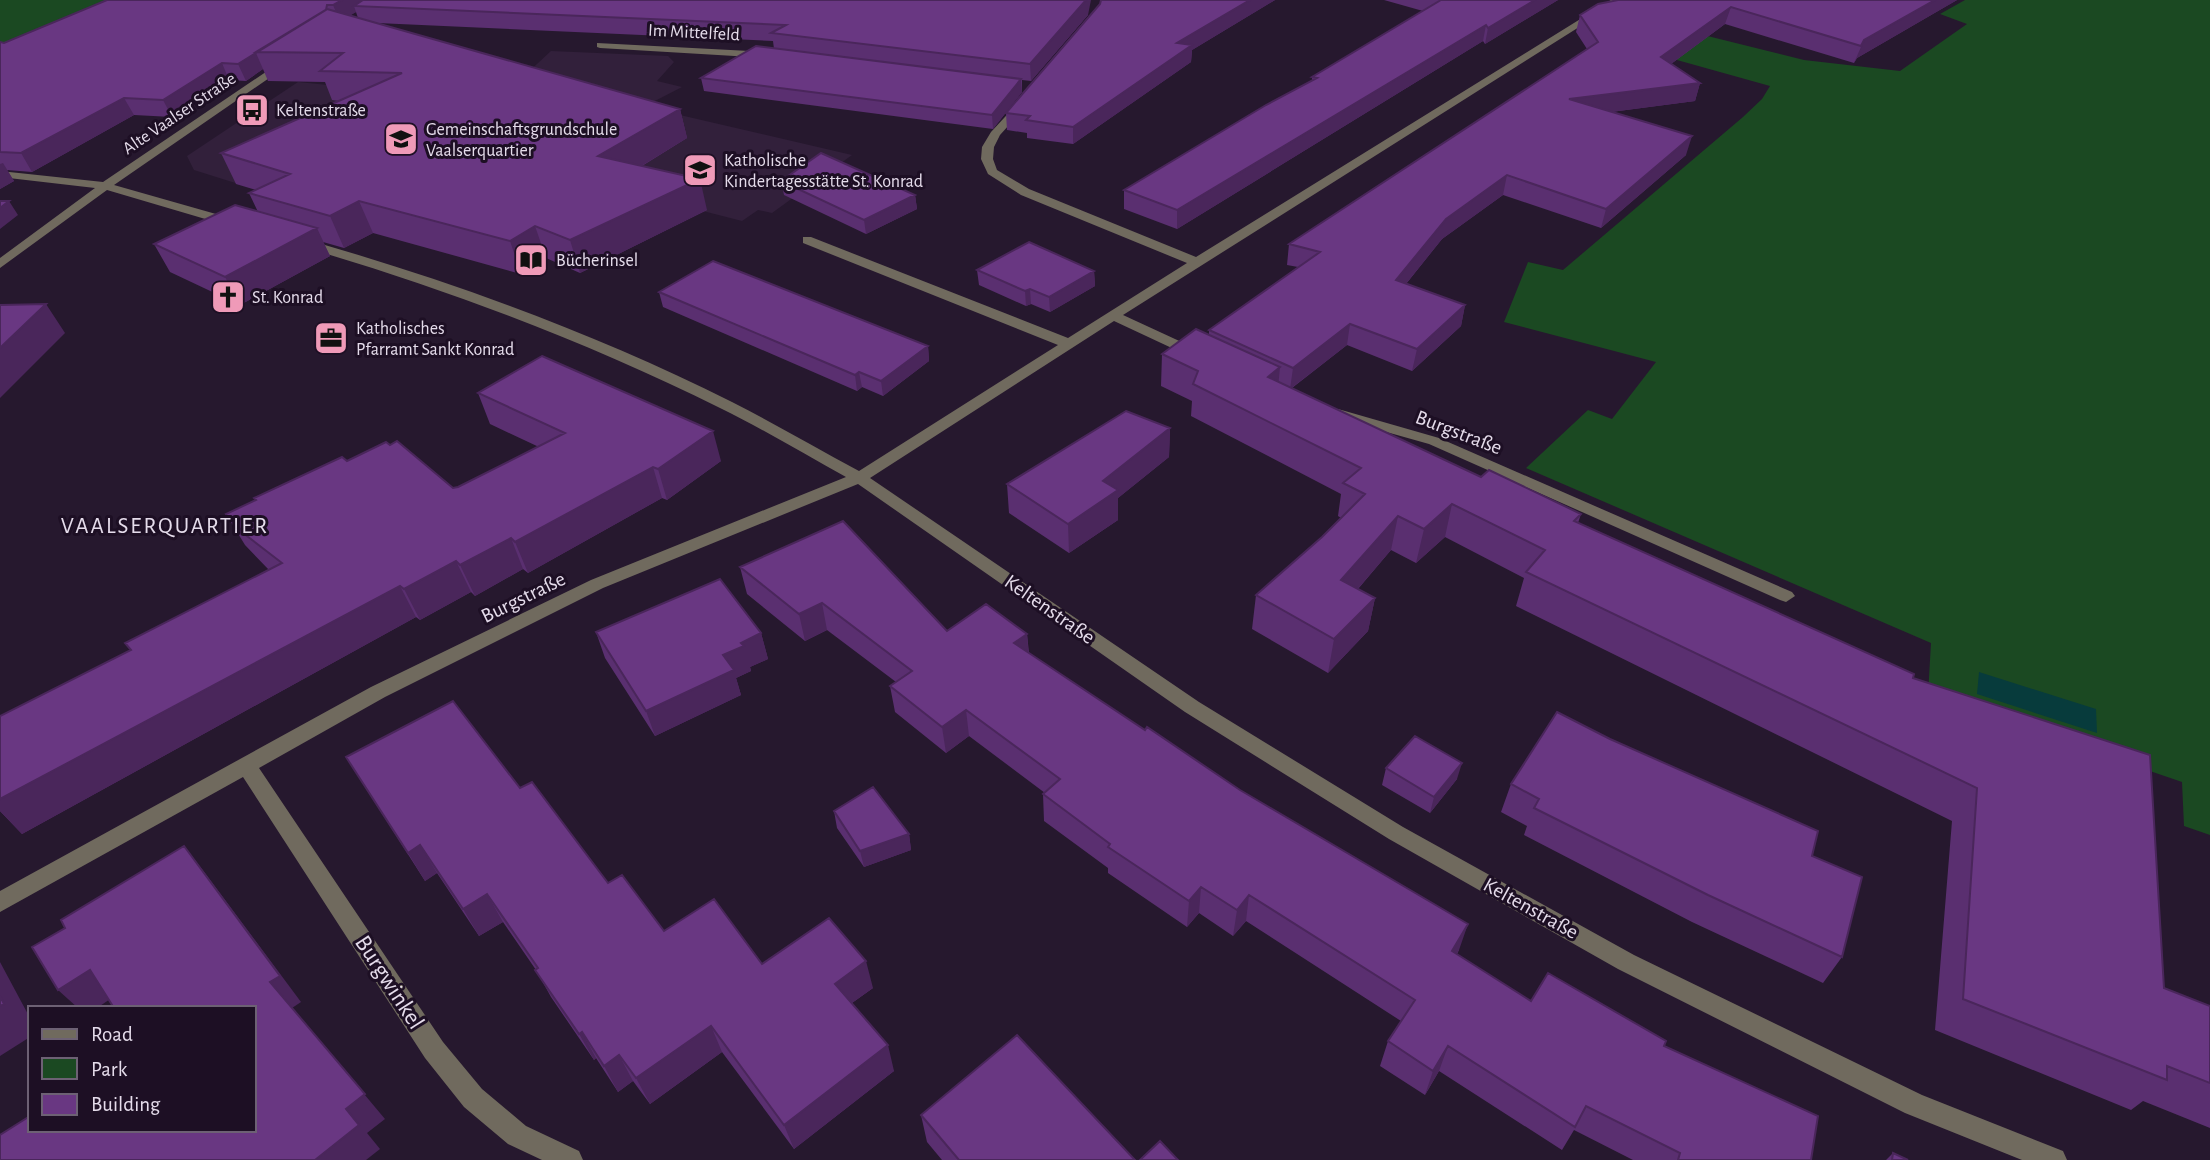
<svg xmlns="http://www.w3.org/2000/svg" width="2210" height="1160" viewBox="0 0 2210 1160" font-family="'Alegreya Sans',sans-serif">
<rect width="100%" height="100%" fill="#26182e"/>
<path fill="#32203b" d="M551 51 668 56 674 62 657 81 682 87 620 119 315 208 194 170 187 156 298 82 348 87 510 89Z
M667 112 852 155 772 213 758 210 742 221 660 200 539 187Z"/>
<path fill="#1b4922" d="M0 0H116L0 45Z
M1965 0H2210V835L2184 826 2182 782 1928 695 1931 643 1526 468 1588 410 1612 419 1656 362 1504 322 1528 262 1563 270 1743 117 1762 99 1770 86 1591 36 1631 17 1804 60 1900 71 1967 24 1940 14Z"/>
<path fill="#073b3c" d="M1979 672 2096 709 2097 733 1977 694Z"/>
<g fill="none" stroke-linecap="round" stroke-linejoin="round">
<path fill="#706a5e" fill-rule="evenodd" d="M1611 0H1622L1123 315 1201 351V357H1191L1114 321 870 478 1199 702 1403 827 1634 955 1922 1095 2063 1151 2067 1160H2022L1905 1113 1618 969 1389 839 1185 712 858 484 603 588 385 697 259 768 443 1042 482 1089 526 1126 579 1151 583 1160H542L508 1144 464 1107 425 1058 243 777 0 912V891L371 687 591 580 846 477C804 454 763 429 720 408 586 341 444 288 300 246V240H308C454 282 597 334 732 402 775 424 816 448 859 471L1058 345 803 243V237H811L1068 338 1187 263 1021 195 988 174 981 159 982 147 991 132 1017 104 1026 106 1000 135 994 147 993 159 997 170 1029 189 1196 257Z
M597 43 769 52 774 55 769 58 600 48 597 47Z
M282 61 291 63 114 185 237 220V226H229L107 190 0 268V258L95 188 0 177V171L103 182Z
M1338 409 1439 438 1792 592 1795 596 1786 602 1780 600 1429 444 1333 417 1330 414Z"/>
</g>
<path fill="#5a2f70" fill-rule="evenodd" d="M107 0 1088 15 1031 81 1022 80V92L993 129 704 91 701 78 774 49 773 41 377 23 680 109 687 138 642 166 707 210 580 273 546 258 521 274 373 233 344 248 323 242 330 256 240 305 170 272 154 244 258 212 249 193 256 190 236 184 221 153 340 101 332 100 325 82 268 81 263 69 246 81 229 80 172 117 134 115 32 172 7 170 14 181 0 189V42L4 43ZM356 12 358 18 350 15Z
M1101 0H1275L1192 50 1191 62 1073 144 1027 138V133L1007 130 1006 113 1100 4Z
M1384 0H1558L1485 44 1483 41 1177 229 1124 209V190L1312 80V77L1423 11Z
M1957 0 1857 58 1854 63 1725 24 1671 64 1700 83 1695 101 1611 112 1686 155 1601 228 1503 195 1442 239 1406 284 1465 305 1461 326 1412 371 1347 345 1292 388 1481 477 1581 514 1578 523 1913 678 2164 988 2210 1006V1128L2143 1101 2131 1110 1935 1030 1952 821 1516 606 1524 578 1445 537 1416 563 1391 550 1358 589 1375 598 1368 631 1328 673 1252 629 1256 595 1322 537 1341 518 1338 516 1341 494 1191 416 1192 401 1161 386 1162 354 1209 335V330L1298 267 1287 265 1289 244 1587 49 1576 32 1580 15 1598 4Z
M781 181 915 195 917 209 866 234 784 195Z
M977 270 1094 271 1095 286 1050 312 1031 304 1026 306 979 285Z
M659 292 928 346 929 361 883 396 862 387 857 391 663 307Z
M478 393 721 461 667 500 662 498 528 573 523 569 475 596 471 592 420 620 416 617 22 834 0 811V716L131 650 125 643 269 570 245 545 226 514 256 500 254 498 347 461 453 488 458 487 539 447 490 424Z
M1170 428 1169 457 1118 498V520L1069 553 1009 513 1007 484Z
M740 567 947 631 1027 634 1029 653 1459 950 1457 954 1531 1001 1664 1046 1811 1160H1633L1574 1130 1562 1150 1439 1071 1425 1095 1380 1066 1388 1041 1401 1021 1246 921 1233 936 1199 913 1187 927 1108 873V868L1044 821 1043 794 1045 793 969 736 946 753 895 712 890 686 896 682 827 630 805 641 747 594Z
M596 632 761 633 768 659 750 667 751 671 736 678 741 695 655 736 605 658Z
M346 757 520 788 608 883 664 931 762 964 873 988 852 1003 894 1071 794 1149 722 1052 650 1104 633 1081 618 1092 596 1058 594 1060 551 997 536 970 503 922 479 936 437 873 425 881Z
M1386 768 1457 779 1430 813 1382 785Z
M1511 784 1812 856 1842 957 1823 983 1692 922 1524 835 1527 826 1501 812Z
M834 811 909 834 911 850 864 867 837 828Z
M921 1115 1135 1160H942L927 1142Z
M1893 1153 1908 1160H1886Z"/>
<path fill="#4a265b" d="M342 0H375L354 6 356 12 340 22 333 5Z
M1086 0H1091L1088 15 1031 81 1030 64Z
M1250 0H1275L1192 50 1191 62 1073 144V127L1177 43Z
M1535 0H1558L1485 44 1488 28Z
M1935 0H1957L1857 58 1854 63 1864 40Z
M1731 7 1725 24 1656 75 1661 57Z
M1486 25 1483 41 1177 229V210Z
M256 53 263 69 246 81 238 64Z
M222 63 229 80 172 117 163 100Z
M1021 79 1022 92 993 129 992 115Z
M1700 83 1695 101 1565 118 1569 99Z
M124 98 134 115 32 172 21 153Z
M680 109 687 138 607 187 598 156Z
M1692 136 1686 155 1601 228 1606 209Z
M3 163 14 181 0 189V164Z
M1507 175 1503 195 1442 239 1392 301 1396 280 1446 219Z
M700 179 707 210 580 273 570 240Z
M915 195 917 209 866 234 864 220Z
M9 201 18 215 0 229V208Z
M359 201 373 233 344 248 330 216Z
M535 226 546 258 521 274 510 241Z
M317 228 330 256 240 305 225 277Z
M1094 271 1095 286 1050 312 1049 297Z
M1030 289 1031 304 1026 306 1025 291Z
M46 304 65 333 0 398V348Z
M1465 305 1461 326 1412 371 1417 349Z
M1350 324 1347 345 1290 389 1293 368Z
M928 346 929 361 883 396 881 381Z
M1280 367 1277 399 1268 377Z
M859 372 862 387 857 391 855 375Z
M1170 428 1169 457 1118 498V520L1069 553 1068 524 1103 481Z
M713 431 721 461 667 500 658 469Z
M653 467 662 498 528 573 515 542Z
M1452 504 1445 537 1416 563 1424 529Z
M1398 516 1391 550 1336 614 1341 580Z
M511 538 523 569 475 596 460 565Z
M456 561 471 592 420 620 404 589Z
M400 586 416 617 22 834 0 811V799Z
M1375 598 1368 631 1328 673 1334 639Z
M822 603 827 630 805 641 799 614Z
M761 633 768 659 750 667 751 671 736 678 741 695 655 736 646 711 741 643Z
M1027 634 1029 660 1014 643Z
M966 710 969 736 946 753 942 727Z
M1462 763 1457 779 1430 813 1434 797Z
M909 834 911 850 864 867 860 851Z
M420 845 437 873 425 881 408 853Z
M184 846 205 873 301 1002 292 1008 385 1119 367 1133 380 1149 366 1160H315L346 1109 270 982Z
M1201 887 1199 913 1187 927 1189 901Z
M487 894 503 922 479 936 463 909Z
M1249 895 1246 921 1233 936 1237 910Z
M1468 924 1459 950 1443 976 1452 951Z
M866 961 873 988 842 1010 835 984Z
M0 962 30 1018V1037L0 1056Z
M90 970 116 995 97 1008H78L58 990Z
M711 1026 722 1052 650 1104 636 1078Z
M582 1032 596 1058 594 1060 579 1034Z
M888 1045 894 1071 794 1149 784 1125Z
M1448 1046 1439 1071 1425 1095 1433 1071Z
M619 1055 633 1081 618 1092 604 1066Z"/>
<path fill="#693782" stroke="#4a265b" stroke-width="2" d="M107 0H342L333 5H327L326 10 238 64 222 63 163 100 124 98 21 153 0 152V42L4 43Z
M363 0H1086L1030 64 771 33 786 25 354 6Z
M1101 0H1250L1177 43 1192 45 1073 127 1026 120 1030 116 1006 113 1100 4Z
M1441 0H1535L1488 28 1486 25 1177 210 1124 190 1266 105 1317 78 1312 77Z
M1618 0H1935L1864 40 1861 46 1731 7 1661 57 1700 83 1569 99 1692 136 1606 209 1507 175 1446 219 1396 280 1465 305 1417 349 1350 324 1293 368 1209 330 1320 252 1289 244 1598 42 1580 15 1598 4Z
M327 9 680 109 598 156 700 179 570 240 535 226 510 241 359 201 330 216 249 193 290 174 221 153 402 73 320 71 343 53 256 52Z
M756 46 1021 79 992 115 701 78Z
M821 153 915 195 864 220 781 181Z
M0 201H9L0 208Z
M235 205 317 228 225 277 154 244Z
M1029 242 1094 271 1049 297 1030 289 1025 291 977 270Z
M713 261 928 346 881 381 859 372 855 375 659 292Z
M46 304 0 348V305Z
M1196 329 1280 367 1268 377 1481 477 1489 470 1581 514 1574 521 1914 674 1913 678 2150 755 2164 988 2210 1006V1083L2167 1066V1080L1963 999 1977 788 1526 572 1545 550 1452 504 1424 529 1398 516 1341 580 1375 598 1334 639 1256 595 1322 537 1365 494 1343 483 1361 468 1193 384 1198 371 1162 354Z
M542 356 713 431 658 469 653 467 515 542 511 538 460 565 456 561 404 589 400 586 0 799V716L131 650 125 643 282 563 247 536 226 514 256 500 254 498 342 457 347 461 386 442 390 445 397 441 453 488 458 487 565 433 478 393Z
M1126 411 1170 428 1103 481 1118 490 1068 524 1007 484Z
M843 521 947 631 986 604 1027 634 1014 643 1145 730 1147 727 1240 790 1468 924 1452 951 1531 1001 1548 973 1666 1041 1664 1046 1818 1116 1811 1160H1678L1680 1153 1586 1106 1575 1127 1448 1046 1433 1071 1388 1041 1415 1000 1249 895 1237 910 1201 887 1189 901 1108 847 1110 844 1043 794 1060 779 966 710 942 727 890 686 912 671 822 603 799 614 740 567Z
M720 579 761 633 741 643 744 646 723 655 734 670 646 711 596 632Z
M453 701 520 788 532 782 608 883 622 875 664 931 714 899 762 964 829 918 866 961 835 984 888 1045 784 1125 711 1026 636 1078 619 1055 604 1066 582 1032 579 1034 535 970 538 968 487 894 463 909 420 845 408 853 346 757Z
M1557 712 1610 739 1818 831 1812 856 1862 877 1842 957 1708 895 1534 808 1539 799 1511 784Z
M1415 736 1462 763 1434 797 1386 768Z
M873 787 909 834 860 851 834 811Z
M184 846 280 976 270 982 365 1094 346 1109 359 1125 315 1160H0V1135L30 1116V1130H254V1008H114L90 970 58 990 32 947 65 928 61 920Z
M0 996 4 1004 0 1006Z
M1017 1035 1135 1160H959L921 1115Z
M1160 1141 1178 1160H1140Z
M1893 1153 1908 1160H1892Z"/>
<defs>
<g id="bus-square" transform="scale(1.75)"><rect x="-9" y="-9" width="18" height="18" rx="4" fill="#ef9ab8" stroke="#1d0f24"/><path d="M-5-6H5V4H4V6H2V4H-2V6H-4V4H-5ZM-3.5-4V0h7V-4ZM-3.5 1.2v1.5H-2V1.2ZM2 1.2v1.5H3.5V1.2Z" fill="#111"/></g>
<g id="school-square" transform="scale(1.75)"><rect x="-9" y="-9" width="18" height="18" rx="4" fill="#ef9ab8" stroke="#1d0f24"/><path d="M0-5L7-2L0 1L-7-2ZM-4 1L0 2.5L4 1V4Q0 6-4 4Z" fill="#111"/></g>
<g id="library-square" transform="scale(1.75)"><rect x="-9" y="-9" width="18" height="18" rx="4" fill="#ef9ab8" stroke="#1d0f24"/><path d="M-6-4Q-3-5.5-.7-3.5V5Q-3 3-6 4ZM6-4Q3-5.5 .7-3.5V5Q3 3 6 4Z" fill="#111"/></g>
<g id="church-square" transform="scale(1.75)"><rect x="-9" y="-9" width="18" height="18" rx="4" fill="#ef9ab8" stroke="#1d0f24"/><path d="M-1.2-6h2.4v3.5h3.3v2.4h-3.3V6h-2.4V-.1h-3.3v-2.4h3.3Z" fill="#111"/></g>
<g id="office-square" transform="scale(1.75)"><rect x="-9" y="-9" width="18" height="18" rx="4" fill="#ef9ab8" stroke="#1d0f24"/><path d="M-6-3h4V-5.5h4V-3h4V5H-6ZM-1-4.5V-3h2v-1.5ZM-6 0V1H6V0Z" fill="#111"/></g>
</defs>
<g fill-rule="evenodd">
<use href="#bus-square" x="252" y="110"/>
<use href="#school-square" x="401" y="139"/>
<use href="#school-square" x="700" y="170"/>
<use href="#library-square" x="531" y="260"/>
<use href="#church-square" x="228" y="297"/>
<use href="#office-square" x="331" y="338"/>
</g>
<g text-anchor="middle" stroke-width="6" stroke-linejoin="round" paint-order="stroke">
<g font-size="18" fill="#e5dceb" stroke="#1d0f24">
<text transform="translate(694 32) rotate(3)" y="6">Im Mittelfeld</text>
<text transform="translate(179 113) rotate(-34)" y="6">Alte Vaalser Straße</text>
</g>
<g font-size="18" fill="#e5dceb" stroke="#1d0f24" text-anchor="start">
<text x="276" y="116">Keltenstraße</text>
<text x="426" y="135">Gemeinschaftsgrundschule<tspan x="426" dy="21">Vaalserquartier</tspan></text>
<text x="724" y="166">Katholische<tspan x="724" dy="21">Kindertagesstätte St. Konrad</tspan></text>
<text x="556" y="266">Bücherinsel</text>
<text x="252" y="303">St. Konrad</text>
<text x="356" y="334">Katholisches<tspan x="356" dy="21">Pfarramt Sankt Konrad</tspan></text>
</g>
<g font-size="21" fill="#e5dceb" stroke="#1d0f24">
<text transform="translate(1459 432) rotate(21)" y="7">Burgstraße</text>
<text transform="translate(523 597) rotate(-26)" y="7">Burgstraße</text>
<text transform="translate(1050 609) rotate(35)" y="7">Keltenstraße</text>
<text transform="translate(1531 908) rotate(29)" y="7">Keltenstraße</text>
</g>
<g font-size="23" letter-spacing="2" fill="#e5dceb" stroke="#1d0f24">
<text x="165" y="533">VAALSERQUARTIER</text>
</g>
<g font-size="24" fill="#e5dceb" stroke="#1d0f24">
<text transform="translate(390 982) rotate(57)" y="8">Burgwinkel</text>
</g>
</g>
<rect x="28" y="1006" width="228" height="126" fill="#1d0f24" stroke="#6d6174" stroke-width="2"/>
<rect x="42" y="1029" width="35" height="10" fill="#706a5e" stroke="#6d6174" stroke-width="2"/>
<text x="91" y="1041" font-size="21" fill="#e5dceb">Road</text>
<rect x="42" y="1058" width="35" height="21" fill="#1b4922" stroke="#6d6174" stroke-width="2"/>
<text x="91" y="1076" font-size="21" fill="#e5dceb">Park</text>
<rect x="42" y="1094" width="35" height="21" fill="#693782" stroke="#6d6174" stroke-width="2"/>
<text x="91" y="1111" font-size="21" fill="#e5dceb">Building</text>
</svg>
